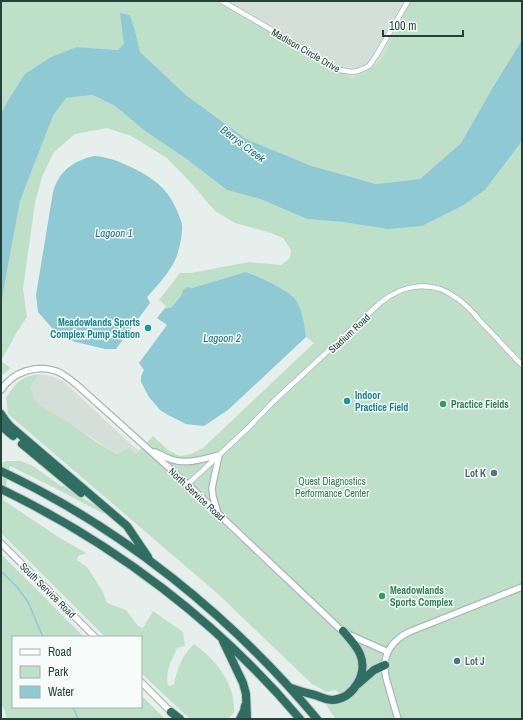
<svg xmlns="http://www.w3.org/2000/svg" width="523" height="720" viewBox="0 0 523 720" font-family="'Archivo Narrow',sans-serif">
<rect width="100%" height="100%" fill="#e6efeb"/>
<path fill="#d4dfda" d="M222 1H410L385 52 377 64 353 78 311 56Z
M39 374 51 376 63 381 132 445 144 454 141 458 129 449 117 454 40 405 34 399 31 386Z"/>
<path fill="#bfe0c8" d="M1 1H222L311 56 353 78 377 64 385 52 410 1H522V40L493 87 461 143 420 179 376 184 312 166 246 139 186 95 140 52 135 30 130 15 121 13 125 44 118 50 77 47 7 102 1 114Z
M93 95 115 106 145 131 185 158 227 190 260 199 307 219 343 222 422 226 464 205 485 190 519 145 522 140V719H336L326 705 341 703 346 700 336 690 327 692 312 684 218 594 8 414 6 398C16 383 20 377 39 374L31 386 34 399 40 405 69 423 98 443 117 454 129 448 136 454 153 436 168 450 180 456 191 454 203 448 314 343 306 337C305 325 303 320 299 309 298 307 297 303 296 300 290 291 257 276 247 272L192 288 187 287 172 307 164 309 166 306 159 300 180 273H191L249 262 281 265 290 258 291 250 283 238 271 233 235 223 215 211 192 184 167 158 131 136 107 128 75 134 54 152 42 177 35 203 23 289 27 317 17 332 1 361 11 368 1 376V309L3 293 20 201 53 116 66 98Z
M7 461H21L33 466 61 486H64L75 494 97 506 105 512 104 514 51 486 10 466 3 500 60 538 86 553 78 556 77 560 87 567 103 592 107 603 126 610 138 626 143 628 153 611 183 632 185 646 177 648C172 660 165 671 168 685L170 686 174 684C177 669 182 655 194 644 216 660 236 684 234 713L227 719H190L141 673V637H105L1 533V463Z
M1 554 84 637H13V707H141V695L165 719H7L4 709 1 705Z"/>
<path fill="#8ec9d4" d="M120 13 130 15 135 30 140 52 186 95 246 139 312 166 376 184 420 179 461 143 493 87 522 40V140L519 145 485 190 464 205 422 226 388 229 343 222 307 219 260 199 227 190 185 158 145 131 115 106 93 95 66 98 53 116 20 201 3 293 1 309V114L7 102 25 74 51 57 77 47 118 50 124 44Z
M94 156C109 157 121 162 135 169 156 180 169 190 178 213 179 217 182 221 182 225 183 232 179 251 176 258 170 272 158 285 147 297L150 303 116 349H105L72 341 52 328 38 312 36 295 53 192C59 171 73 161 94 156Z
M246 272C258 276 290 291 296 300 302 310 305 326 306 337L228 410 204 426 186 424 168 415 160 410 149 397 141 382V376L144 370 139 363 167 325 157 318 164 309 172 307 182 294 183 290 187 287 192 288Z"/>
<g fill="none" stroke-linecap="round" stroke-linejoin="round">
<path stroke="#8ec9d4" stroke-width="1.5" d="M1 571 18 588 28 602 43 637
M73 707 78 719"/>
<g stroke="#a8b8b2" stroke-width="6">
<path id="minor" d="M222 1 340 70 352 72 358 71 369 66 376 56 408 1
M188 484 248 428 274 401 380 303C403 284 433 279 458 299 468 306 476 316 484 325 497 338 509 352 522 365"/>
</g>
<g stroke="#a8b8b2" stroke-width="8">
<path id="tertiary" d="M1 390C13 372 36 364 56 371 64 374 71 380 77 385L196 492 228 523 340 629 350 635 388 652
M155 452C160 454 165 457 170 459 186 465 203 459 219 455L212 488 213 497 217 510
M1 543 95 637
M141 682 173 714
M398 719C395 709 392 699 389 688 387 682 385 676 385 670 383 653 394 639 409 632L522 587"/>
</g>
<g stroke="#c2cac8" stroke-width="10">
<path id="motorway" d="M1 414 5 420 10 426 127 526 148 557
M1 426 13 436
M22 444 81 493
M1 471C123 529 231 616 317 719
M1 489C115 544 218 622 300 719
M223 641 243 683 246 694 247 719
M358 684 374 670 385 665
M291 688C299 691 307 693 315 695 321 697 326 700 333 700 354 698 368 673 360 654 356 645 349 638 343 631
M171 712 180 719
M240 719 244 711 245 706"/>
</g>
<use href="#minor" stroke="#fff" stroke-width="4.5"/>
<use href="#tertiary" stroke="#fff" stroke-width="5.5"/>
<use href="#motorway" stroke="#2f6f62" stroke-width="8"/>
</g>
<g fill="#0f9aa8" stroke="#f7fbf9" stroke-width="1.5">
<circle cx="148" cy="328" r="4"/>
<circle cx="347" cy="401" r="4"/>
</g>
<g fill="#2e9e5b" stroke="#f7fbf9" stroke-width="1.5">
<circle cx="443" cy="404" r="4"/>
<circle cx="382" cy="596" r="4"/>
</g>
<g fill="#5c6f8a" stroke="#f7fbf9" stroke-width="1.5">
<circle cx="494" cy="473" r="4"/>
<circle cx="457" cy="661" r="4"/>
</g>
<g text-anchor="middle" stroke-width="3" stroke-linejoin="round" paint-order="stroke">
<g font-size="10" fill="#24423a" stroke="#f7fbf9">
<text transform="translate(306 50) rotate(30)" y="4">Madison Circle Drive</text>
<text transform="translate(349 333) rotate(-43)" y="4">Stadium Road</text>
<text transform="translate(197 494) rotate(43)" y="4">North Service Road</text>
<text transform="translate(48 590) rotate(45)" y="4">South Service Road</text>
</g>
<g font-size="10" font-weight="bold" fill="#0d838f" stroke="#f7fbf9" text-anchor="end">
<text x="140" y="326">Meadowlands Sports<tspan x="140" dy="12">Complex Pump Station</tspan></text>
<text x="355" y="399" text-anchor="start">Indoor<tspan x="355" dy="12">Practice Field</tspan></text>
</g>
<g font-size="10" font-weight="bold" fill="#27864d" stroke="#f7fbf9" text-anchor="start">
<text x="451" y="408">Practice Fields</text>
<text x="390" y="594">Meadowlands<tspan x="390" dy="12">Sports Complex</tspan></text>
</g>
<g font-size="10" font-weight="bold" fill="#4e5e75" stroke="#f7fbf9" text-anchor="end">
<text x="486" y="477">Lot K</text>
<text x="465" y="665" text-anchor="start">Lot J</text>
</g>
<g font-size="10" fill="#2d7a4b" stroke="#f7fbf9">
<text x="332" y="485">Quest Diagnostics<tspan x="332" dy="12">Performance Center</tspan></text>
</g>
<g font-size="11" font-style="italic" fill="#1c6f80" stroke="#f7fbf9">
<text transform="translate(243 144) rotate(37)" y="4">Berrys Creek</text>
<text x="114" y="237">Lagoon 1</text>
<text x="222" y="342">Lagoon 2</text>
</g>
</g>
<rect width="523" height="720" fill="none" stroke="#24423a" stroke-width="4"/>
<rect x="12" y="636" width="130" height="72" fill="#f7fbf9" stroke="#a3b1ad"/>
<rect x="20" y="649" width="20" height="6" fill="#ffffff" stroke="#a3b1ad"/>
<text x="48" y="656" font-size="12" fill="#24423a">Road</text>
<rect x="20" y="666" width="20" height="12" fill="#bfe0c8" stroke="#a3b1ad"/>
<text x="48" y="676" font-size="12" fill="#24423a">Park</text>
<rect x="20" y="686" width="20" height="12" fill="#8ec9d4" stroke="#a3b1ad"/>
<text x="48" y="696" font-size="12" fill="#24423a">Water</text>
<path d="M383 30v6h80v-6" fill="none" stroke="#24423a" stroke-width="2"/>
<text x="389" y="30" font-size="12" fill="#24423a" stroke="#f7fbf9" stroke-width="3" paint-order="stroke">100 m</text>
</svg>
